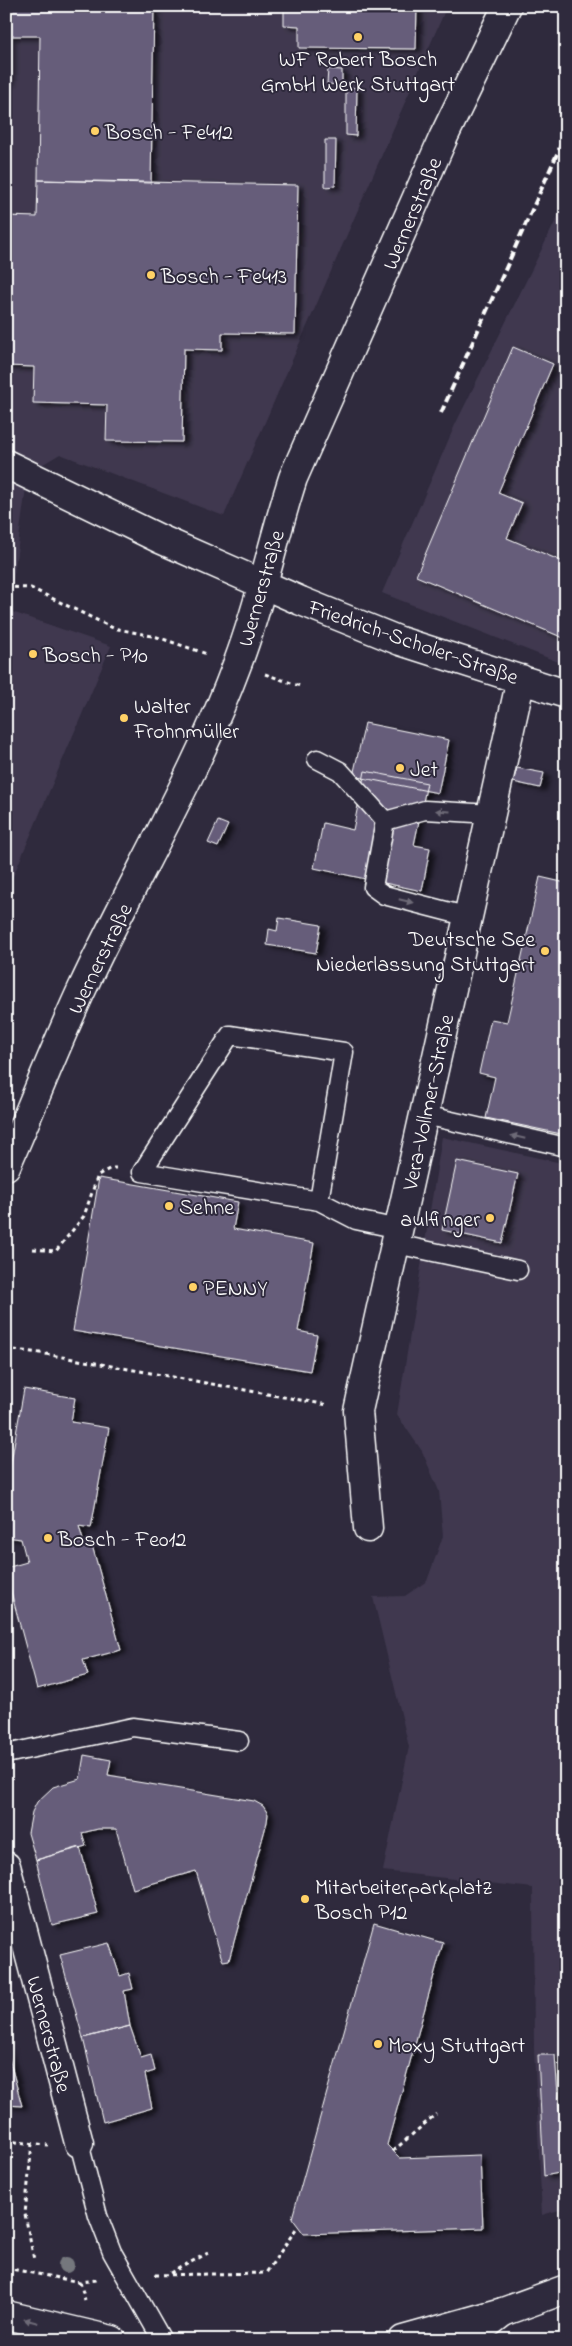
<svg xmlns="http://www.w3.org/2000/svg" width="572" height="2346" viewBox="0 0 572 2346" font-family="'Indie Flower',sans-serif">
<defs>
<filter id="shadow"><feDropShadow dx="5.5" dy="3" stdDeviation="2.5" flood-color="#0009"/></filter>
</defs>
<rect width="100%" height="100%" fill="#2f2a3d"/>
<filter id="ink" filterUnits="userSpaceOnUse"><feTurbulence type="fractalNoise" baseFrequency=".02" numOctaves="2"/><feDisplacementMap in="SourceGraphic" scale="10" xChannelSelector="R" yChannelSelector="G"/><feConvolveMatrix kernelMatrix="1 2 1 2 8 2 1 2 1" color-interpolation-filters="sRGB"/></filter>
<g filter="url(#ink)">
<path fill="#40394f" d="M6 6H447L224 516 60 454 28 473 9 611 111 646 6 893Z
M566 200V665L382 593 455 425Z
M442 1137 566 1164V2208L542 2215 534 2049 533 1888 383 1871 409 1747 373 1597 405 1596 427 1581 443 1536 439 1491 422 1451 397 1415Z"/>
<path fill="#665d7a" stroke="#fff" filter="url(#shadow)" d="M6 6H154L151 183 38 180 40 36H9V82H6Z
M284 6H417L416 49 299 48V26L284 25Z
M328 69 342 70V85L327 84Z
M346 87 357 88 356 136 346 135Z
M325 140H336L335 186 325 187Z
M38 180 298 185 295 334 222 333V350L184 349 182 442 106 441 107 405 33 403 34 367 6 366V216L37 217Z
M513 347 553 364 498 493 522 503 507 538 566 563V639L416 576Z
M365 723 449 740 438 793 353 776Z
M517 768 544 773 540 788 513 782Z
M365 771 427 783 414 845 430 848 422 891 314 868 323 823 353 830Z
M218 821 228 825 218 847 208 843Z
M540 877 566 883V1135L486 1118 495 1077 479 1073 491 1019 507 1022Z
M279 918 321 925 316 953 267 945 269 929 277 931Z
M457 1161 518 1174 502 1243 442 1230Z
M99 1178 238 1202 233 1229 314 1243 298 1331 317 1335 310 1371 73 1331Z
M24 1389 75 1398 71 1422 109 1428 91 1528 79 1526 85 1547 92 1545 121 1650 83 1660 88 1675 37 1689 6 1573V1568L27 1562 21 1539 6 1537V1490Z
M84 1755 111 1760 108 1775 126 1778 125 1780 254 1801 263 1806 268 1814 267 1822 229 1960 223 1961 221 1956 196 1871 133 1889 116 1829H98L82 1833 86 1846 36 1860 28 1833 32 1812 37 1802 53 1787 80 1779Z
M80 1847 98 1914 52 1925 36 1860Z
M374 1923 443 1943 387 2145 400 2158 480 2155 483 2228 304 2234 292 2218Z
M109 1943 120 1976 129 1973 133 1989 124 1991 130 2026 83 2038 60 1955Z
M130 2026 141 2058 151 2055 155 2071 145 2074 152 2108 103 2122 83 2038Z
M6 2047 22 2106 6 2105Z
M538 2055H555L564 2172 544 2176Z"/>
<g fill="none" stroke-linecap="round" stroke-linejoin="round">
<g stroke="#fff" stroke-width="21">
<path id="service" d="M317 759 340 771 385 821
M469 917 384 895 373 887 385 821 425 810 491 814
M425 1115 566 1147
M319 1201 344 1052 230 1035 142 1172 319 1201 356 1220 399 1229
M396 1244 518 1270
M6 1754 133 1727 239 1741
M79 2143 98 2216 112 2252 162 2340"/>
</g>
<g stroke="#fff" stroke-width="31">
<path id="minor" d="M6 464 160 539 301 601 400 641 566 694
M368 1528 358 1411 521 679
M6 1866 79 2143"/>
</g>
<g stroke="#fff" stroke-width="31">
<path id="secondary" d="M6 1166C32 1107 55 1047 82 989 133 879 196 776 238 662 261 602 273 539 293 478L444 136 507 6
M467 2340 503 2312"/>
</g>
<g stroke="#fff" stroke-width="31">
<path id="primary" d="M6 2315 112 2340
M403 2340 503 2312 566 2289"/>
</g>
<path stroke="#fff" stroke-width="3" stroke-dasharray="4 4" stroke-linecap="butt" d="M6 587 31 588 113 628 157 637 207 654
M265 674 300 686
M33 1249 56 1251 84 1216 98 1175 111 1168H116
M6 1349 40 1353 328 1405
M6 2141 48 2145
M32 2143 25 2214 34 2260
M393 2151 436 2114
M6 2268 80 2282 97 2280
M170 2273 208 2253
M155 2275 266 2273 298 2226
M80 2282 85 2300"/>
<use href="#service" stroke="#2f2a3d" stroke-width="18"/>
<use href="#minor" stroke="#2f2a3d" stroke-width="28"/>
<use href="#secondary" stroke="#2f2a3d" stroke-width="28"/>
<use href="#primary" stroke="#2f2a3d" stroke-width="28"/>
<path stroke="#fff" stroke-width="4" stroke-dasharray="8 4" stroke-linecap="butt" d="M441 413 566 134"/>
</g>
<circle fill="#74777d" cx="66" cy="2265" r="8"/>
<defs><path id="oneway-solid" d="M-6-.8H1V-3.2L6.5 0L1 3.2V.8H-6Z" transform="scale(1.25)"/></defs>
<g fill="#6d6a77">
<use href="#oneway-solid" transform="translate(443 811) rotate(-176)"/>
<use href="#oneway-solid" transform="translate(406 901) rotate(14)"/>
<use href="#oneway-solid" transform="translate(518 1137) rotate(-167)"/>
<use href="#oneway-solid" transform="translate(31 2321) rotate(-165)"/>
</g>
</g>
<g fill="#ffd166" stroke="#2f2a3d" stroke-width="2">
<circle cx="358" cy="37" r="5"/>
<circle cx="95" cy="131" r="5"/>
<circle cx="151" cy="275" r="5"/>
<circle cx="33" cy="654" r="5"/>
<circle cx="124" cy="718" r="5"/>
<circle cx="400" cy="768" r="5"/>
<circle cx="545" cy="951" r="5"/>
<circle cx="169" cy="1206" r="5"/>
<circle cx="490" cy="1218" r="5"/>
<circle cx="193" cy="1287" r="5"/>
<circle cx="48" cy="1538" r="5"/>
<circle cx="305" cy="1899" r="5"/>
<circle cx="378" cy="2044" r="5"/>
</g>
<g text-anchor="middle" stroke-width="4" stroke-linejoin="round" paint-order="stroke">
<g font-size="22" fill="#fff" stroke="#2f2a3d" text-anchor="start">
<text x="358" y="66" text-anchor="middle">WF Robert Bosch<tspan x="358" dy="25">GmbH Werk Stuttgart</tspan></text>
<text x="105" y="139">Bosch - Fe412</text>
<text x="161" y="283">Bosch - Fe413</text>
<text x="43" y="662">Bosch - P10</text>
<text x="134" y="713">Walter<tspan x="134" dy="25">Frohnmüller</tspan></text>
<text x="410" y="776">Jet</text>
<text x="535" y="946" text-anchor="end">Deutsche See<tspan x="535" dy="25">Niederlassung Stuttgart</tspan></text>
<text x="179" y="1214">Sehne</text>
<text x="480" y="1226" text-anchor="end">aulfinger</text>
<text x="203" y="1295">PENNY</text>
<text x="58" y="1546">Bosch - Fe012</text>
<text x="315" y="1894">Mitarbeiterparkplatz<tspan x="315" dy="25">Bosch P12</tspan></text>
<text x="388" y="2052">Moxy Stuttgart</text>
</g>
<g font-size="22" fill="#fff" stroke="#2f2a3d">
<text transform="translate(411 213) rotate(-67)" y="8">Wernerstraße</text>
<text transform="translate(260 588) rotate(-74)" y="8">Wernerstraße</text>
<text transform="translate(414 641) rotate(19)" y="8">Friedrich-Scholer-Straße</text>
<text transform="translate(99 958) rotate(-64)" y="8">Wernerstraße</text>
<text transform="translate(427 1102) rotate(-78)" y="8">Vera-Vollmer-Straße</text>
<text transform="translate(50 2034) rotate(75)" y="8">Wernerstraße</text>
</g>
</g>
<rect width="572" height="2346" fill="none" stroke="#2f2a3d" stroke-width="25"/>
<rect x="12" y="12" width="547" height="2321" fill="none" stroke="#fff" stroke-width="2" filter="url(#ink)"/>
</svg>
